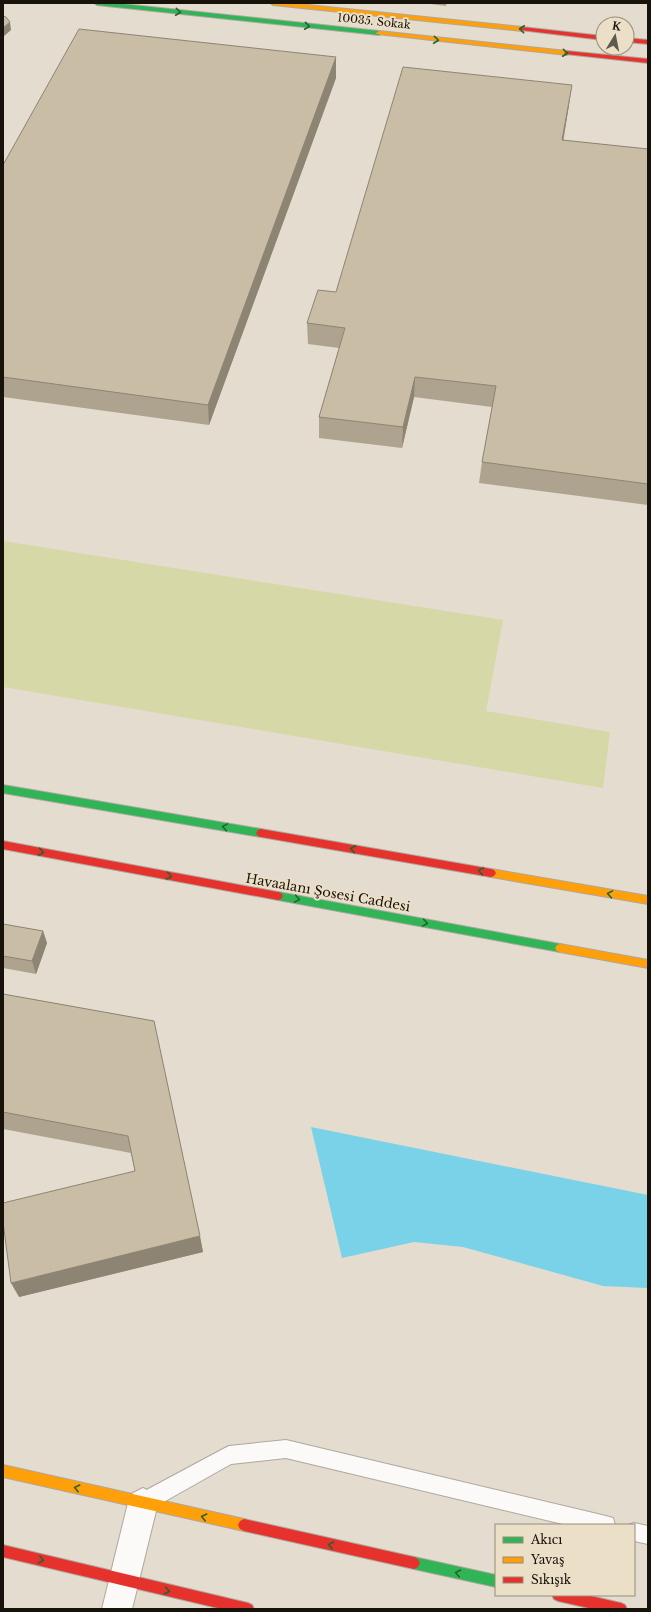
<svg xmlns="http://www.w3.org/2000/svg" width="651" height="1612" viewBox="0 0 651 1612" font-family="'Libre Baskerville',serif">
<rect width="100%" height="100%" fill="#e3dccf"/>
<path fill="#d6d8a7" d="M3 541 503 620 486 711 610 732 603 788 3 687Z"/>
<path fill="#7ad2e8" d="M311 1127 648 1195V1288L603 1286 463 1247 414 1242 342 1258Z"/>
<g fill="none" stroke-linecap="round" stroke-linejoin="round">
<g stroke="#aea89f" stroke-width="2">
<path id="lane" d="M286 1440 606 1516 613 1518 615 1525H567L286 1458 231 1464 153 1508 146 1510 139 1508 137 1501 139 1494 223 1449 229 1446Z
M634 1523 648 1526V1544L634 1541V1525H628Z"/>
</g>
<g stroke="#aea89f" stroke-width="2">
<path id="street" d="M143 1488 153 1493 158 1503 132 1609H102L128 1503 133 1493Z"/>
</g>
<g stroke="#aea89f" stroke-width="2">
<path id="fast" d="M94 3H113L379 31 382 33 379 35 97 5Z
M3 785 261 829 264 830 266 833 264 836 261 837 3 793Z
M278 892 560 944 563 945 565 948 563 951 560 952 278 900 275 899 273 896 275 893Z
M414 1557 496 1575V1587L414 1569 410 1567 408 1563 410 1559Z"/>
</g>
<g stroke="#aea89f" stroke-width="2">
<path id="slow" d="M270 3H289L522 27 525 29 522 31 273 5Z
M379 31 567 51 570 53 567 55 377 34 376 33Z
M491 869 648 896V904L491 877 488 876 486 873 488 870Z
M560 944 648 960V968L560 952 557 951 555 948 557 945Z
M3 1465 244 1519 248 1521 250 1525 248 1529 244 1531 3 1477Z"/>
</g>
<g stroke="#aea89f" stroke-width="2">
<path id="jam" d="M522 27 603 36V40L520 30 519 29Z
M627 38 648 40V44L627 42Z
M567 51 648 59V63L565 54 564 53Z
M261 829 491 869 494 870 496 873 494 876 491 877 261 837 258 836 256 833 258 830Z
M3 841 278 892 281 893 283 896 281 899 278 900 3 849Z
M244 1519 414 1557 418 1559 420 1563 418 1567 414 1569 244 1531 240 1529 238 1525 240 1521Z
M3 1545 248 1603 252 1605 254 1609H222L3 1557Z
M552 1595H586L621 1603 625 1605 627 1609H593L558 1601 554 1599Z"/>
</g>
<use href="#lane" fill="#fbfaf8" fill-rule="evenodd"/>
<use href="#street" fill="#fbfaf8" fill-rule="evenodd"/>
<use href="#fast" fill="#30b455" fill-rule="evenodd"/>
<use href="#slow" fill="#ff9f0a" fill-rule="evenodd"/>
<use href="#jam" fill="#e5322d" fill-rule="evenodd"/>
</g>
<path fill="#ada38e" d="M422 3H447L446 6Z
M336 57V78L209 425 3 397V165Z
M569 105 563 140 648 149V505L479 483 482 462 492 407 414 397 402 448 319 438V417L339 348 308 344 307 323Z
M3 924 43 931 47 943 36 974 3 968Z
M3 994 154 1021 203 1252 19 1297 135 1171 131 1153 3 1129Z"/>
<path fill="#8d8474" d="M10 22 11 30 3 37V28Z
M336 57V78L209 425 208 405Z
M572 85 569 105 560 161 562 140Z
M415 377 414 397 402 448 403 427Z
M43 931 47 943 36 974 32 961Z
M200 1236 203 1252 19 1297 11 1283Z"/>
<path fill="#c9bda5" stroke="#8d8474" d="M3 16 6 17 10 22 3 28Z
M79 29 336 57 208 405 3 377V165Z
M403 67 572 85 562 140 648 149V484L482 462 496 386 415 377 403 427 319 417 345 328 307 323 318 290 336 292Z
M3 924 43 931 32 961 3 956Z
M3 994 154 1021 200 1236 11 1283 3 1222V1203L135 1171 128 1136 3 1112Z"/>
<defs><path id="oneway-chevron" d="M-2-3.5L2.5 0L-2 3.5" fill="none" stroke-width="1.6" stroke-linecap="round" stroke-linejoin="round"/></defs>
<g stroke="#246430">
<use href="#oneway-chevron" transform="translate(178 12) rotate(6)"/>
<use href="#oneway-chevron" transform="translate(307 26) rotate(6)"/>
<use href="#oneway-chevron" transform="translate(522 29) rotate(-174)"/>
<use href="#oneway-chevron" transform="translate(436 40) rotate(6)"/>
<use href="#oneway-chevron" transform="translate(565 53) rotate(6)"/>
<use href="#oneway-chevron" transform="translate(225 827) rotate(-170)"/>
<use href="#oneway-chevron" transform="translate(353 849) rotate(-170)"/>
<use href="#oneway-chevron" transform="translate(41 852) rotate(10)"/>
<use href="#oneway-chevron" transform="translate(481 871) rotate(-170)"/>
<use href="#oneway-chevron" transform="translate(169 876) rotate(10)"/>
<use href="#oneway-chevron" transform="translate(610 894) rotate(-170)"/>
<use href="#oneway-chevron" transform="translate(297 899) rotate(10)"/>
<use href="#oneway-chevron" transform="translate(425 923) rotate(10)"/>
<use href="#oneway-chevron" transform="translate(77 1488) rotate(-167)"/>
<use href="#oneway-chevron" transform="translate(204 1517) rotate(-167)"/>
<use href="#oneway-chevron" transform="translate(331 1545) rotate(-167)"/>
<use href="#oneway-chevron" transform="translate(41 1560) rotate(14)"/>
<use href="#oneway-chevron" transform="translate(458 1573) rotate(-167)"/>
<use href="#oneway-chevron" transform="translate(167 1591) rotate(13)"/>
</g>
<g text-anchor="middle" stroke-width="4" stroke-linejoin="round" paint-order="stroke">
<g font-size="11" fill="#17130a" stroke="#ebdfc7">
<text transform="translate(374 21) rotate(6)" y="4">10035. Sokak</text>
</g>
<g font-size="13" fill="#17130a" stroke="#ebdfc7">
<text transform="translate(328 892) rotate(10)" y="5">Havaalanı Şosesi Caddesi</text>
</g>
</g>
<rect width="651" height="1612" fill="none" stroke="#17130a" stroke-width="8"/>
<rect x="495" y="1524" width="140" height="72" fill="#ebdfc7" stroke="#968d7b"/>
<rect x="503" y="1537" width="20" height="6" fill="#30b455" stroke="#968d7b"/>
<text x="531" y="1544" font-size="12" fill="#17130a">Akıcı</text>
<rect x="503" y="1557" width="20" height="6" fill="#ff9f0a" stroke="#968d7b"/>
<text x="531" y="1564" font-size="12" fill="#17130a">Yavaş</text>
<rect x="503" y="1577" width="20" height="6" fill="#e5322d" stroke="#968d7b"/>
<text x="531" y="1584" font-size="12" fill="#17130a">Sıkışık</text>
<g transform="translate(615 36) rotate(10)"><circle r="19" fill="#ebdfc7" stroke="#968d7b"/>
<path d="M0-3L7 15L0 10L-7 15Z" fill="#5e594f"/>
<text y="-6" font-size="11" font-weight="bold" text-anchor="middle" fill="#17130a">K</text>
</g>
</svg>
